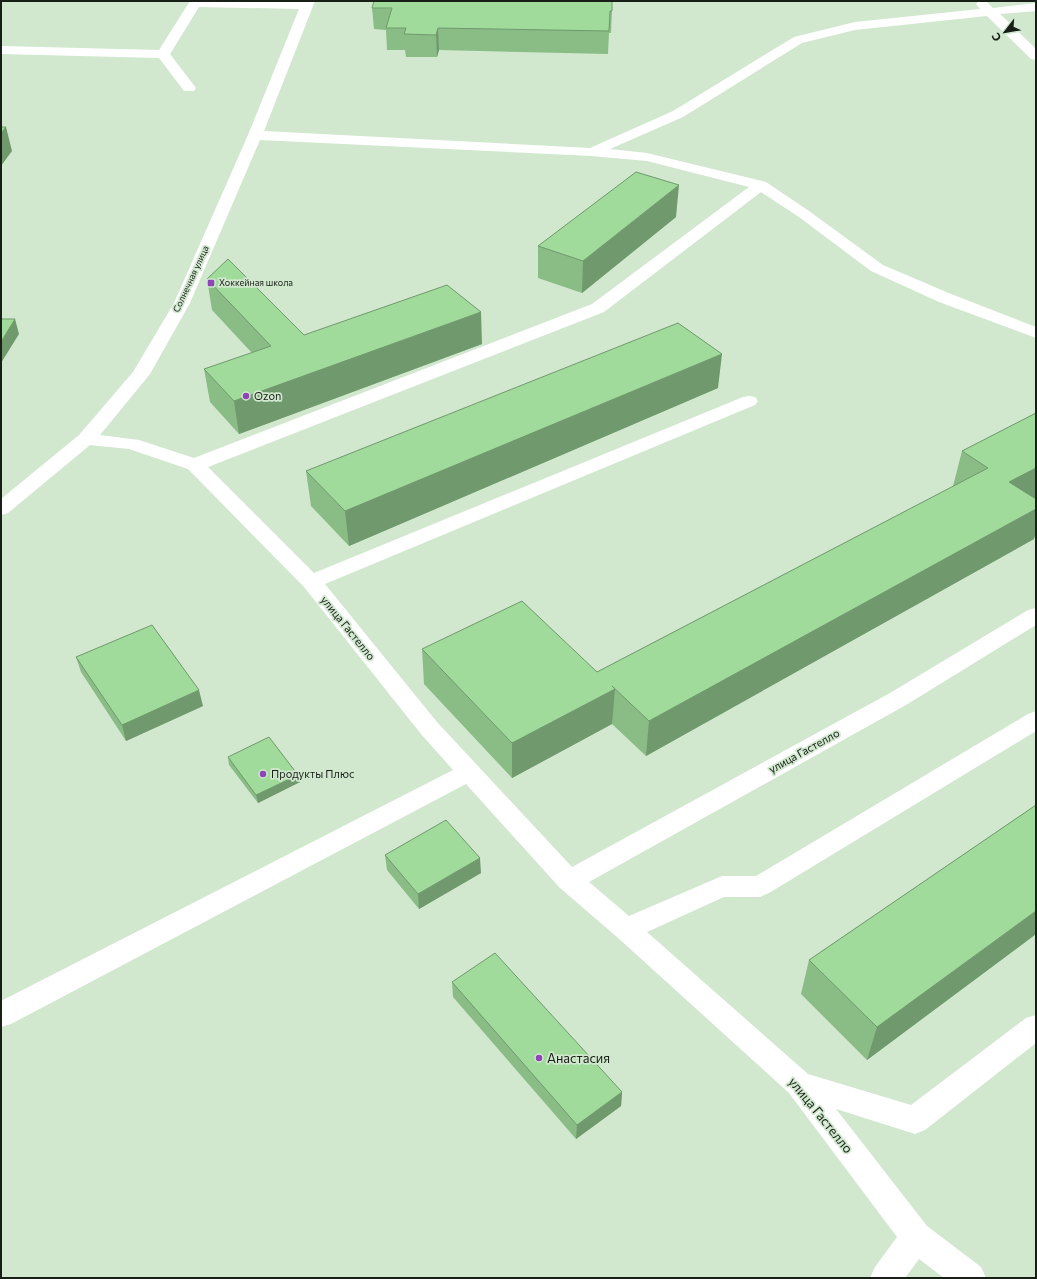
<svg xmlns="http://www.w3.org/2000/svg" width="1037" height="1279" viewBox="0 0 1037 1279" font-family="Commissioner,sans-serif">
<rect width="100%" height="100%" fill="#d1e8cf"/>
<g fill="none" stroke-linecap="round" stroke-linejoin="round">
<path fill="#fff" fill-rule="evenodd" d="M190 1 302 2 315 1 264 131 590 148 673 111 794 37 855 22 980 9 976 4 979 1H986L993 8 1036 3V11L1000 14 1036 49V60L1031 59 987 16 855 30 802 43 683 117 610 149 647 153 766 182 809 211 883 265 951 294 1036 327V338L939 302 871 271 799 217 761 192 604 312 208 467 314 573 743 397 749 396 755 397 758 401 755 405 325 584 437 722 572 867 890 693 1028 610 1036 608V625L906 705 589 882 629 916 722 876H756L1028 714 1036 711V731L769 893 760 897H724L647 932 808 1074 911 1105 1026 1018 1036 1015V1043L925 1130 915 1134 836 1109 927 1226 981 1267 986 1278H944L919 1259 905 1278H870L875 1267 897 1237 789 1093 617 937 560 888 466 784 11 1024 1 1027V1001L453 770 421 734 304 587 188 469 129 449 90 445 8 513 1 515V499L79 435 133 372 174 303 248 135 299 9 199 7 170 54 196 88 194 91H184L159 58 1 54V46L159 50ZM260 140 591 156 647 161 749 187 592 304 194 458 139 440 100 435 150 374 190 303Z"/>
</g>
<path fill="#8abc86" d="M372 8 612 11 611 33H609L608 54 439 50 437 57H406L405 50H387L386 30 374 29Z
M676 217 582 293 538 278V246Z
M207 279 304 335 482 344 239 434 210 402 204 369 252 353 212 310Z
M718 388 349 546 311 506 306 471Z
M1036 413V497L1034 498 1036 499V531L1034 539 646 756 612 724 512 778 424 684 422 649 597 672 954 486H953L962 451Z
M76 657 203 706 126 741 81 672Z
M228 757 300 782 258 803 229 765Z
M1036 805V934L867 1060 801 994 809 960Z
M385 855 481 873 419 909 387 870Z
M452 982 622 1092 621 1106 576 1139 453 997Z"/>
<path fill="#70996d" d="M438 28 439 50 437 57 436 35Z
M6 127 12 151 1 166V133Z
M679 185 676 217 582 293 583 261Z
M481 312 482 344 239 434 234 401Z
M15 319 19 334 1 363V342Z
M722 354 718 388 349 546 345 511Z
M1036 468V497L999 516 1009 482Z
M1036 509V531L1034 539 646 756 649 721Z
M615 689 612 724 512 778V743Z
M199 690 203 706 126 741 122 725Z
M298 775 300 782 258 803 256 795Z
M480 858 481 873 419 909 418 894Z
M1036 911V934L867 1060 877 1027Z
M622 1092 621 1106 576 1139 577 1125Z"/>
<path fill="#a0db9c" stroke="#70996d" d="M374 1H612V11H610L609 31 438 28 436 35 404 34 406 28H386L392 8H372Z
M1 127H6L1 133Z
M636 172 679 185 583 261 538 246Z
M228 259 304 335 447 285 481 312 234 401 204 369 271 346 207 279Z
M1 319H15L1 342Z
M678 323 722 354 345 511 306 471Z
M1036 413V468L1009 482 1036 499V509L649 721 612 686 615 689 512 743 422 649 522 601 597 672 988 468 962 451Z
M152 625 199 690 122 725 76 657Z
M269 737 298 775 256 795 228 757Z
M1036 805V911L877 1027 809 960Z
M446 820 480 858 418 894 385 855Z
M495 953 622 1092 577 1125 452 982Z"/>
<g fill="#8e45b7" stroke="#d1e8cf" stroke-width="1.5">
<rect x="207" y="279" width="8" height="8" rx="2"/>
<circle cx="246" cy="396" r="4"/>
<circle cx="263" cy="774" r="4"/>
<circle cx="539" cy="1058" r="4"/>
</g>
<g text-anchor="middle" stroke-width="3.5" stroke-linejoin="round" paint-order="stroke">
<g font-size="9" fill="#171f17" stroke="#d1e8cf">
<text transform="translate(191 279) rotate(-65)" y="3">Солнечная улица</text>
</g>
<g font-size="9" fill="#171f17" stroke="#d1e8cf" text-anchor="start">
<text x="219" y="286">Хоккейная школа</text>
</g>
<g font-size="11" fill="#171f17" stroke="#d1e8cf" text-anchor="start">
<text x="254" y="400">Ozon</text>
<text x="271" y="778">Продукты Плюс</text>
</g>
<g font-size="11" fill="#171f17" stroke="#d1e8cf">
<text transform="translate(348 628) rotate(51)" y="4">улица Гастелло</text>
<text transform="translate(804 751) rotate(-29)" y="4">улица Гастелло</text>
</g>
<g font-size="13" fill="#171f17" stroke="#d1e8cf" text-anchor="start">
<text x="547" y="1063">Анастасия</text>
</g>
<g font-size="13" fill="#171f17" stroke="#d1e8cf">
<text transform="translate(821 1115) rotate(51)" y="5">улица Гастелло</text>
</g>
</g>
<rect width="1037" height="1279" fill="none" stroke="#171f17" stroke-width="4"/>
<g transform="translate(1005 32) rotate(239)" stroke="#d1e8cf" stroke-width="3" paint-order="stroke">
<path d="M0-3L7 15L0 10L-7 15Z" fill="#171f17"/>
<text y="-6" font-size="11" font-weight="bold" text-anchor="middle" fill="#171f17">С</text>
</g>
</svg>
